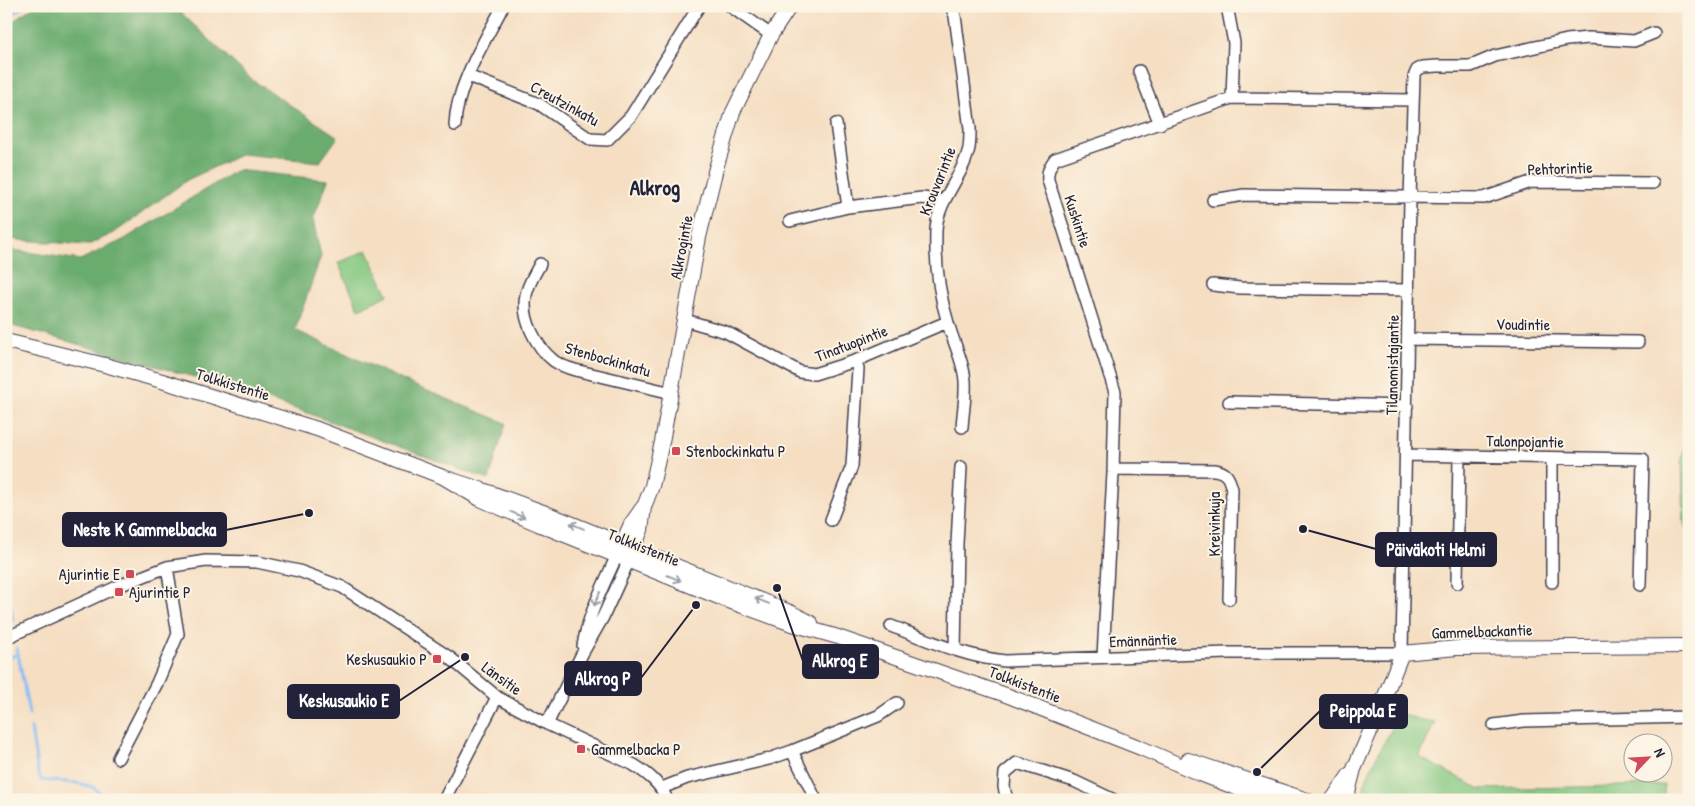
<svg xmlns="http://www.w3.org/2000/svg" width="1695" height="806" viewBox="0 0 1695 806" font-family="'Patrick Hand',sans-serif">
<rect width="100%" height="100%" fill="#fcf5e5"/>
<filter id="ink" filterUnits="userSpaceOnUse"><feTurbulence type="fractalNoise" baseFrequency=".02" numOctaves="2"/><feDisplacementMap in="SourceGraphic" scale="10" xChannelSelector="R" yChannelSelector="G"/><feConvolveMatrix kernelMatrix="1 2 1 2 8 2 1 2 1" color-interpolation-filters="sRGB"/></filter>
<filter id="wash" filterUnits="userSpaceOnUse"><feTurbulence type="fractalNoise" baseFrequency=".0096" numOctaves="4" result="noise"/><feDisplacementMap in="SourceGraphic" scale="20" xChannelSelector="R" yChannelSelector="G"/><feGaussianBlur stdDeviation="1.12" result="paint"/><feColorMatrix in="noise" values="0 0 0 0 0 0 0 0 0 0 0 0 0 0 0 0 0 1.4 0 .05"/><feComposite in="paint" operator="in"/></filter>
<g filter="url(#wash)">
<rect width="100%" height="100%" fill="#f5dec2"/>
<path fill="#84c780" stroke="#53745e" d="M367 250 388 295 359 309 338 263Z
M1689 425V538L1684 523 1682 459Z
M1402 714 1417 719 1435 722 1419 757 1480 789 1664 785 1665 800H1363C1360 780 1388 738 1397 718Z"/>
<path fill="#6bac6e" stroke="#466754" d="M34 6H174L251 79 338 137 320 162 242 154 187 180 114 233 88 245 6 239V26Z
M237 170 328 180 313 220 321 256 295 330 413 385 506 423 489 480 302 411 219 384 6 324V249L80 260 123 240Z"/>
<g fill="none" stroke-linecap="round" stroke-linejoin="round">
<path stroke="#85bbf5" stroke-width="3" d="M6 19 24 6
M6 579 13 622
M17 648 29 714
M6 659 18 654
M31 728 38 773 41 780 77 783 93 787 108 800"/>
</g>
</g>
<g filter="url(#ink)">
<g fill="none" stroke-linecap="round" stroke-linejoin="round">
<g stroke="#423e4f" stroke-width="14">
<path id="minor" d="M730 6 771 35
M951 6 955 16 970 129C970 135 970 142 969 148 963 178 936 201 936 232 935 263 939 294 948 323 953 342 964 362 965 381 966 396 963 412 962 427
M1227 6 1234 43 1232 98
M1139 71 1160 124
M468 76 539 104 590 139 607 140 631 116 699 6
M836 124 848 207
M455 125C456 86 485 41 503 6
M1213 200 1244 195 1484 198 1531 182 1653 183
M790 221 848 207 922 198 944 201
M540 264C535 274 528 284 526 295 521 318 536 347 554 361 560 365 568 368 575 370L672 393
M1213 285 1240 288 1409 290
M685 320 726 332 800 372 814 374 855 361 947 322
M1408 339 1638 342
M1229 402 1407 406
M1406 455 1643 459 1640 585
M1113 469 1215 470C1227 472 1229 478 1232 489L1229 599
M831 520 852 466 858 369 855 361
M1552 582V458
M1457 583 1459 456
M891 626C928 640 965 657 1005 661L1228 653H1402L1410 198 1414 77 1417 70 1423 67 1437 66H1471L1495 56 1567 40 1589 38 1634 41 1654 33
M6 638 121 585 167 567 206 561 257 562 299 571 342 587 449 657 497 697 547 724 634 765C648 774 661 784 667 800
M583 646C588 614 604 585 617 555
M955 650 957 544 961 467
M1103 657 1113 473 1115 392 1048 180C1047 171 1050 166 1055 159L1232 98 1413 100
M547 724 582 654 603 617 629 560
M1494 725 1524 721 1689 717
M792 751 816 800
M118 758 157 683 178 634 167 567
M662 788 687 778 769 759 792 751 878 716 897 703
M444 800 497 697
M1007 800 1004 787 1005 773 1017 763 1074 781 1114 800"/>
</g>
<g stroke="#423e4f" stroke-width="16">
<path id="tertiary" d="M6 341 105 365 162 381 317 429 443 477 483 490 543 512 792 613 811 623
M443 477 480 499 538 524 726 600 789 623 838 637 1006 695 1141 748 1198 773 1267 800
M619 551 631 524 643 507
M630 556 641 530 644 507 652 486 662 442 699 237 716 168 733 112 771 35 790 6
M1188 760 1307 800
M1332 800 1350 774
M1346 800 1354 769 1379 711 1402 653 1457 648 1689 646"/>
</g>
<use href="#minor" stroke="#fff" stroke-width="11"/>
<use href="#tertiary" stroke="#fff" stroke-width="14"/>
</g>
<defs><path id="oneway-shaft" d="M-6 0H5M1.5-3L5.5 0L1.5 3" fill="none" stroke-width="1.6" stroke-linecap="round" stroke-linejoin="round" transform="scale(1.25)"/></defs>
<g stroke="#9c9ca7">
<use href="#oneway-shaft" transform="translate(518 515) rotate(24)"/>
<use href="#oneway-shaft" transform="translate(577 526) rotate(-158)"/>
<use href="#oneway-shaft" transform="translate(674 578) rotate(22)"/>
<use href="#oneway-shaft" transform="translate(597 599) rotate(114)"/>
<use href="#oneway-shaft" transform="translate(762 601) rotate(-158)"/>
</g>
</g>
<g fill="#d1495b" stroke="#fcf5e5" stroke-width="2">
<rect x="671" y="446" width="10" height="10" rx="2.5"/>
<rect x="125" y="569" width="10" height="10" rx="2.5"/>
<rect x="114" y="587" width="10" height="10" rx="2.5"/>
<rect x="432" y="654" width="10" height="10" rx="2.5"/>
<rect x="576" y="744" width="10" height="10" rx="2.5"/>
</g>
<g text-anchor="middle" stroke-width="4" stroke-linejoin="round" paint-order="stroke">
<g font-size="16" fill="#22223b" stroke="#fcf5e5">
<text transform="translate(565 103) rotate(29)" y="6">Creutzinkatu</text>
<text transform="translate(1560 168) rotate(-2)" y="6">Pehtorintie</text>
<text transform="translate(937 181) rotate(-68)" y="6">Krouvarintie</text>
<text transform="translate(1078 221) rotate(72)" y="6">Kuskintie</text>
<text transform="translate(681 247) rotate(-79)" y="6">Alkrogintie</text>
<text transform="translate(1523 324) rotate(1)" y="6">Voudintie</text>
<text transform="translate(851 343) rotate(-21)" y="6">Tinatuopintie</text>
<text transform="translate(608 359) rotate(16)" y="6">Stenbockinkatu</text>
<text transform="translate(1392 365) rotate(-89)" y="6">Tilanomistajantie</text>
<text transform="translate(233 384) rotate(17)" y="6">Tolkkistentie</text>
<text transform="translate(1525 441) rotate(1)" y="6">Talonpojantie</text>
<text transform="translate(1214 524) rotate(-90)" y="6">Kreivinkuja</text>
<text transform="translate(644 547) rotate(22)" y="6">Tolkkistentie</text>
<text transform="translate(1482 631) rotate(-2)" y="6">Gammelbackantie</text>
<text transform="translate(1143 640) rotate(-2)" y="6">Emännäntie</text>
<text transform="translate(502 678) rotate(36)" y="6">Länsitie</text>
<text transform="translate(1025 684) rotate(21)" y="6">Tolkkistentie</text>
</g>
<g font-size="16" fill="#22223b" stroke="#fcf5e5" text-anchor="start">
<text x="686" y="457">Stenbockinkatu P</text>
<text x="120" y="580" text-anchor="end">Ajurintie E</text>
<text x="129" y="598">Ajurintie P</text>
<text x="427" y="665" text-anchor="end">Keskusaukio P</text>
<text x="591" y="755">Gammelbacka P</text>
</g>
<g font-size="21" font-weight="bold" fill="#22223b" stroke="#fcf5e5">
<text x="655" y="195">Alkrog</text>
</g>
</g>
<path fill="none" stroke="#22223b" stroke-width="2" d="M309 513L226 530M1303 529L1376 549M777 588L803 661M696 605L641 678M465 657L399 701M1257 772L1320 711"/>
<g fill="#22223b" stroke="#fcf5e5" stroke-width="2">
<circle cx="309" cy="513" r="5"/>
<circle cx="1303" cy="529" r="5"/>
<circle cx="777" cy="588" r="5"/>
<circle cx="696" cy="605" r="5"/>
<circle cx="465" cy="657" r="5"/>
<circle cx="1257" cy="772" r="5"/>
</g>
<g fill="#22223b" stroke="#22223b" stroke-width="2">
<rect x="63" y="513" width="163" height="33" rx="5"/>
<rect x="1376" y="533" width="120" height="33" rx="5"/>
<rect x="803" y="645" width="75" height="33" rx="5"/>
<rect x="565" y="662" width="76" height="33" rx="5"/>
<rect x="288" y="685" width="111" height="33" rx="5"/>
<rect x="1320" y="695" width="87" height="33" rx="5"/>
</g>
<g font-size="18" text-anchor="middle" font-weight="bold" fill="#fff">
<text x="145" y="536">Neste K Gammelbacka</text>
<text x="1436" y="556">Päiväkoti Helmi</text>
<text x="840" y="667">Alkrog E</text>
<text x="603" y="685">Alkrog P</text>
<text x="344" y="707">Keskusaukio E</text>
<text x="1363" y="717">Peippola E</text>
</g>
<rect width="1695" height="806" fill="none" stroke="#fcf5e5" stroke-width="25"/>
<g transform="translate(1648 758) rotate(65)"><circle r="24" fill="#fcf5e5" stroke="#a5a1a1"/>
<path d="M0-4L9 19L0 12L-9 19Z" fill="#d1495b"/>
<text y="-8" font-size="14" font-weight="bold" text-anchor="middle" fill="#22223b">N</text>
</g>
</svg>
